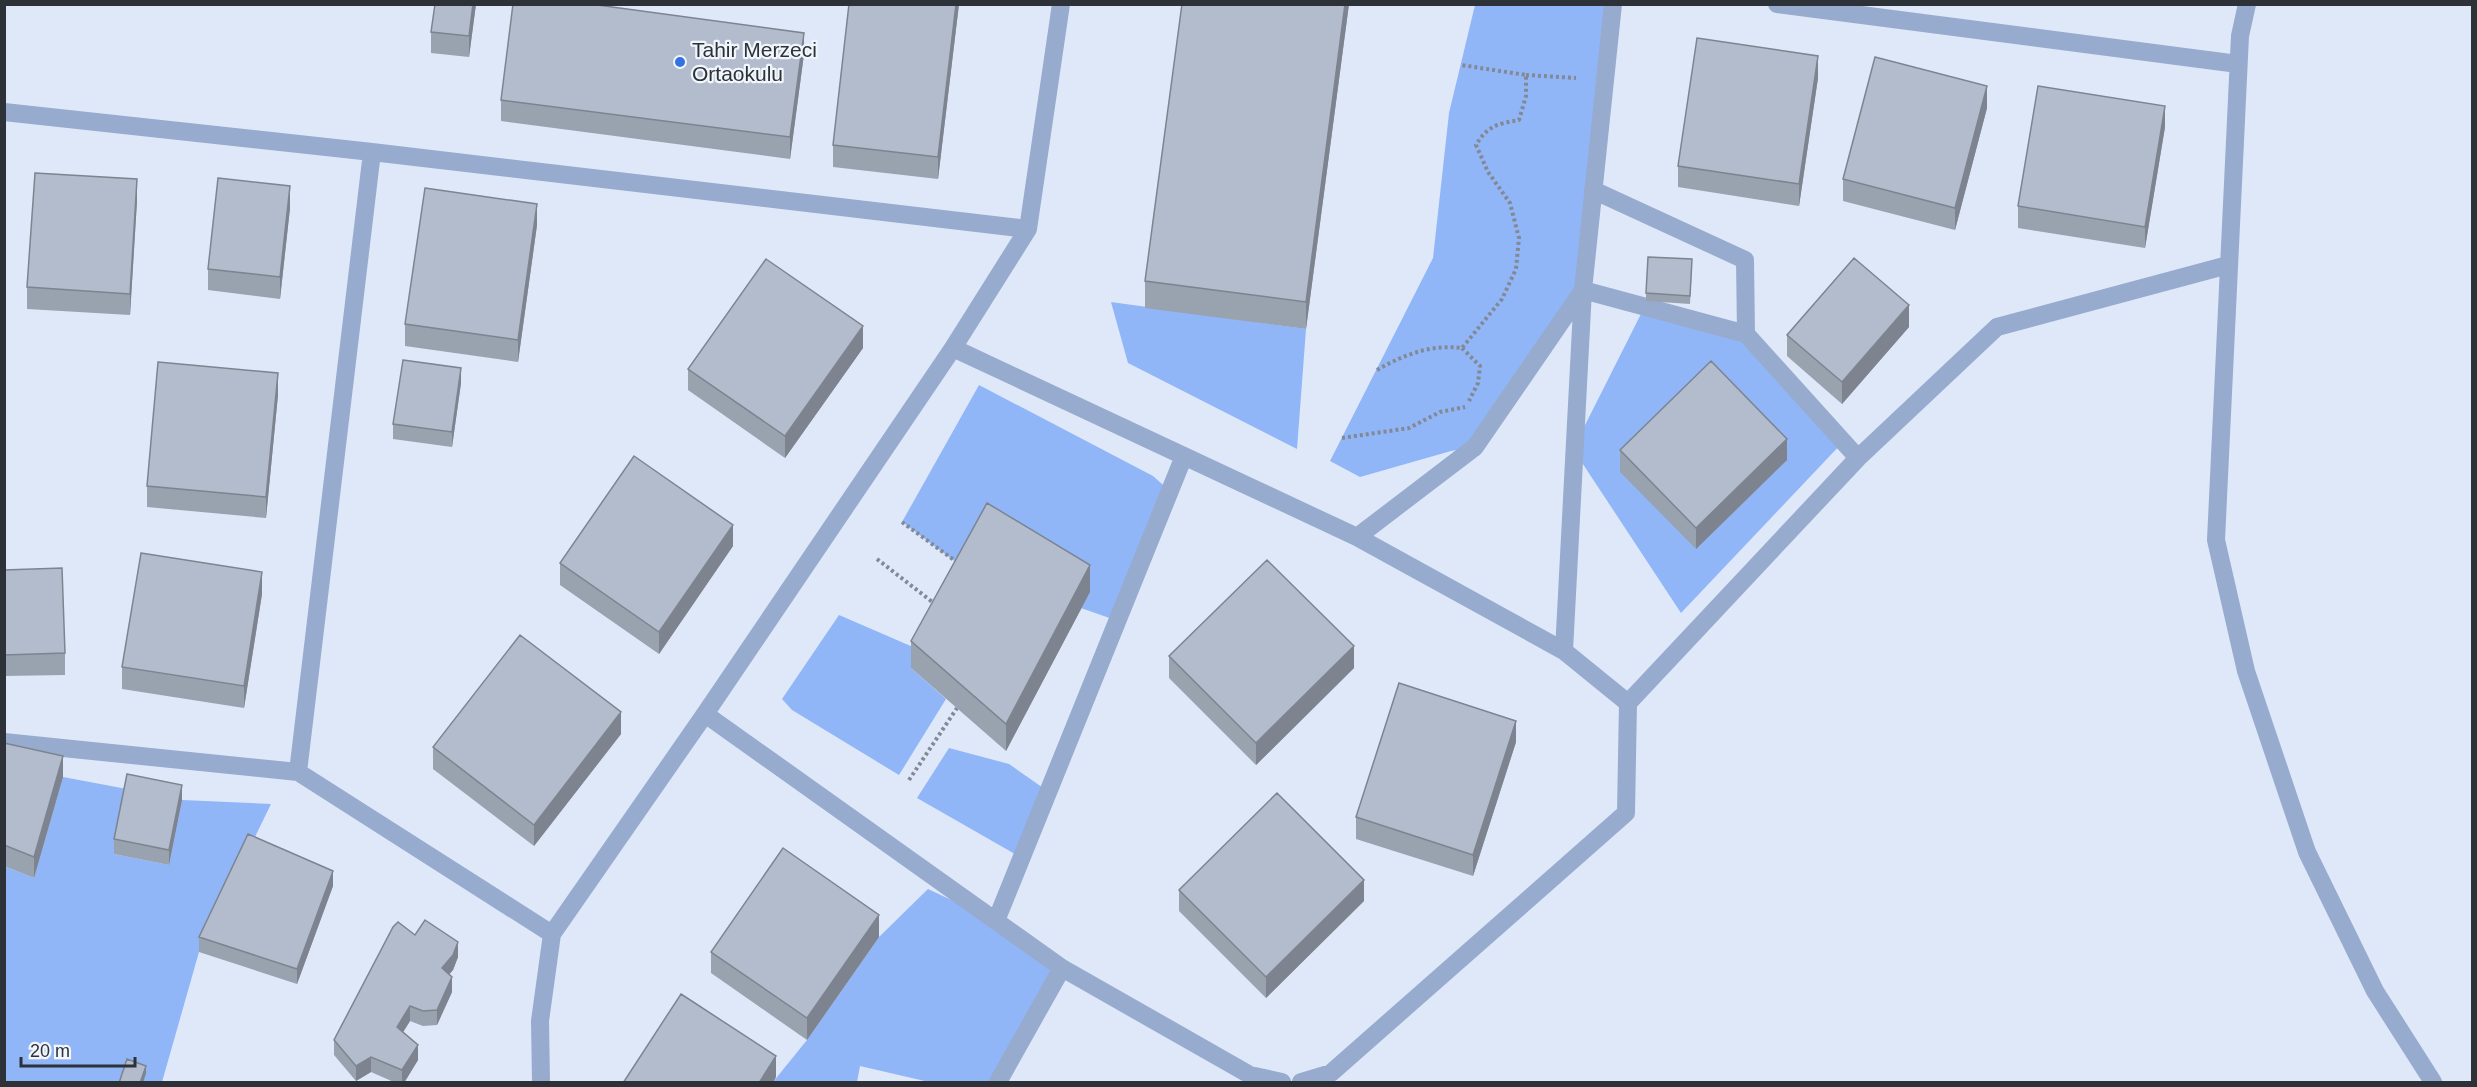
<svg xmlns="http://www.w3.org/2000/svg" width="2477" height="1087" viewBox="0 0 2477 1087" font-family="Helvetica,sans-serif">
<rect width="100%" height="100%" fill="#dee8f9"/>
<path fill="#90b6f8" d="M1475 5H1613L1583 290 1475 447 1451 451 1360 477 1330 461 1433 258 1449 113Z
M1111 302 1306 329 1297 449 1128 363Z
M1645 306 1746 334 1843 442 1681 613 1573 449Z
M979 385 1153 476 1170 491 1118 621 1081 608 1090 592 965 569 902 522Z
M839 615 920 650 911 668 946 699 899 775 792 710 782 699Z
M949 748 1009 764 1049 792 1022 858 917 798Z
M63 777 127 789 114 854 169 865 182 800 271 804 199 952 162 1082H143L146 1074 121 1082 5 1081 4 866 34 878Z
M928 889 996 921 1062 968 998 1082H929L860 1066 857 1082H773L807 1040 879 937Z"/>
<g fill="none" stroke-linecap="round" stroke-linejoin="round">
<path stroke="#828995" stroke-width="4" stroke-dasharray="3 3" stroke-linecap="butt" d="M1526 75 1576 78
M1462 348 1480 366 1478 383 1469 401
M1377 370C1403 355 1431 344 1462 348L1502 299 1516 269 1519 238 1510 203 1488 172 1476 145C1487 126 1497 124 1519 120L1526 96V75L1461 65
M1342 438 1409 428 1440 412 1465 407
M902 522 958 563
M877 559 935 604
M909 780 957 708"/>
<path stroke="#97abce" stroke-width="18" d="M1777 4 2238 64
M2247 4 2240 36 2216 540 2246 671 2307 852 2375 991 2433 1082
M4 112 372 152 1028 229
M1593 190 1745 260 1746 334
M1583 290 1475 447 1357 537 1564 651 1628 703
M1583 290 1746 334 1858 458
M953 348 1357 537
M1564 651 1583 290 1613 4
M705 714 1062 968 1250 1075 1282 1082
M4 742 298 772 552 934 540 1021 541 1082
M298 772 372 152
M996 921 1184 456
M552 934 705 714 953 348 1028 229 1061 4
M998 1082 1062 968
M1301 1082 1331 1073 1626 813 1628 703 1858 458 1997 327 2228 265"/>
</g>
<path fill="#99a2af" d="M435 4H476L469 57 431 53V32Z
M959 4 938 179 833 167V145Z
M1349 4 1306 329 1145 308V281Z
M804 54 790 159 501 121V100Z
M1818 78 1799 206 1678 187V166Z
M1987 108 1955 230 1843 201V179Z
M2165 127 2145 248 2018 228V206Z
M137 201 130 315 27 309V287Z
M290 208 280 299 208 290V269Z
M537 225 518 362 405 346V324Z
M1692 267 1690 304 1646 301V293Z
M1909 327 1842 404 1787 356V335Z
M863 348 785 458 688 390V369Z
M461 383 452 447 393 439V424Z
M278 395 266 518 147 507V486Z
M1620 450 1787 460 1696 549 1620 472Z
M733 546 659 654 560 585V563Z
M4 570 65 653V675L4 676Z
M1090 592 1006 751 911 668V641Z
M262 594 244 708 122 689V667Z
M1169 656 1354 668 1256 765 1169 678Z
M621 734 534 846 433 769V747Z
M1516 742 1473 876 1356 839V817Z
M4 743 63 777 34 878 4 866Z
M182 800 169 865 114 854V839Z
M333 886 297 984 199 952V937Z
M1179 890 1364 901 1266 998 1179 911Z
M415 935 458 957 453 970 449 974 452 992 437 1025 423 1026 410 1021 403 1032 418 1060 404 1083H396L371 1072 356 1081 334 1055V1040Z
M879 937 807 1040 711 973V952Z"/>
<path fill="#7d848f" d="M473 4H476L469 57V36Z
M956 4H959L938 179V157Z
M1345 4H1349L1306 329V302Z
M804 33V54L790 159V137Z
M1818 56V78L1799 206V184Z
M1987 86V108L1955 230V208Z
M2165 106V127L2145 248V227Z
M137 179V201L130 315V294Z
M290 186V208L280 299V277Z
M537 204V225L518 362V340Z
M1909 305V327L1842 404V382Z
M863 326V348L785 458V436Z
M461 368V383L452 447V432Z
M278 373V395L266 518V497Z
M1787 439V460L1696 549V528Z
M733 525V546L659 654V632Z
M1090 565V592L1006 751V724Z
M262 572V594L244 708V686Z
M1354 646V668L1256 765V743Z
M621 712V734L534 846V825Z
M1516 721V742L1473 876V855Z
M63 756V777L34 878V857Z
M182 785V800L169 865V850Z
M333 871V886L297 984V969Z
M1364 880V901L1266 998V977Z
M879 915V937L807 1040V1018Z
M458 942V957L453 970 442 983V968Z
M452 977V992L437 1025V1010Z
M410 1006V1021L397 1042V1027Z
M418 1045V1060L404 1083H402V1070Z
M776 1056V1077L773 1083H759Z
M371 1057V1072L356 1081V1066Z
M146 1066V1074L143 1083H140Z"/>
<path fill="#b2bccc" stroke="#7d848f" stroke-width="1.5" d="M435 4H473L469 36 431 32Z
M513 4H590L804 33 790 137 501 100Z
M849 4H956L938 157 833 145Z
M1182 4H1345L1306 302 1145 281Z
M1697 38 1818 56 1799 184 1678 166Z
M1875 57 1987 86 1955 208 1843 179Z
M2038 86 2165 106 2145 227 2018 206Z
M35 173 137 179 130 294 27 287Z
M218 178 290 186 280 277 208 269Z
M425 188 537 204 518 340 405 324Z
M1648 257 1692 259 1690 296 1646 293Z
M1854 258 1909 305 1842 382 1787 335Z
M766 259 863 326 785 436 688 369Z
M403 360 461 368 452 432 393 424Z
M1711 361 1787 439 1696 528 1620 450Z
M158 362 278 373 266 497 147 486Z
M634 456 733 525 659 632 560 563Z
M987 503 1090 565 1006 724 911 641Z
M141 553 262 572 244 686 122 667Z
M1267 560 1354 646 1256 743 1169 656Z
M62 568 65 653 4 655V570Z
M520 635 621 712 534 825 433 747Z
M1399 683 1516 721 1473 855 1356 817Z
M4 743 63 756 34 857 4 845Z
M127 774 182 785 169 850 114 839Z
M1277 793 1364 880 1266 977 1179 890Z
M248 834 333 871 297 969 199 937Z
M783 848 879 915 807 1018 711 952Z
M425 920 458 942 453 955 442 968 452 977 437 1010 423 1011 410 1006 397 1027 418 1045 402 1070 371 1057 356 1066 334 1040 393 927 398 922 415 935Z
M681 994 776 1056 759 1083H623Z
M127 1059 146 1066 140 1083H119Z"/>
<circle fill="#3472e0" stroke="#f1f5fc" stroke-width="2" cx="680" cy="62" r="6"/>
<g text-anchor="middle" stroke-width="4.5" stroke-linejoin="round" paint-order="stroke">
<g font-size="21" fill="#2d3138" stroke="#f1f5fc" text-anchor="start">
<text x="692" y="57">Tahir Merzeci<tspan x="692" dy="24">Ortaokulu</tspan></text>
</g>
</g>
<rect width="2477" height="1087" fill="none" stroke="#2d3138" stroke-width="12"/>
<path d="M21 1057v9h114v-9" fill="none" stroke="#2d3138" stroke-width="3"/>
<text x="30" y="1057" font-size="18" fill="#2d3138" stroke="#f1f5fc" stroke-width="4.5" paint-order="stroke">20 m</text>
</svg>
